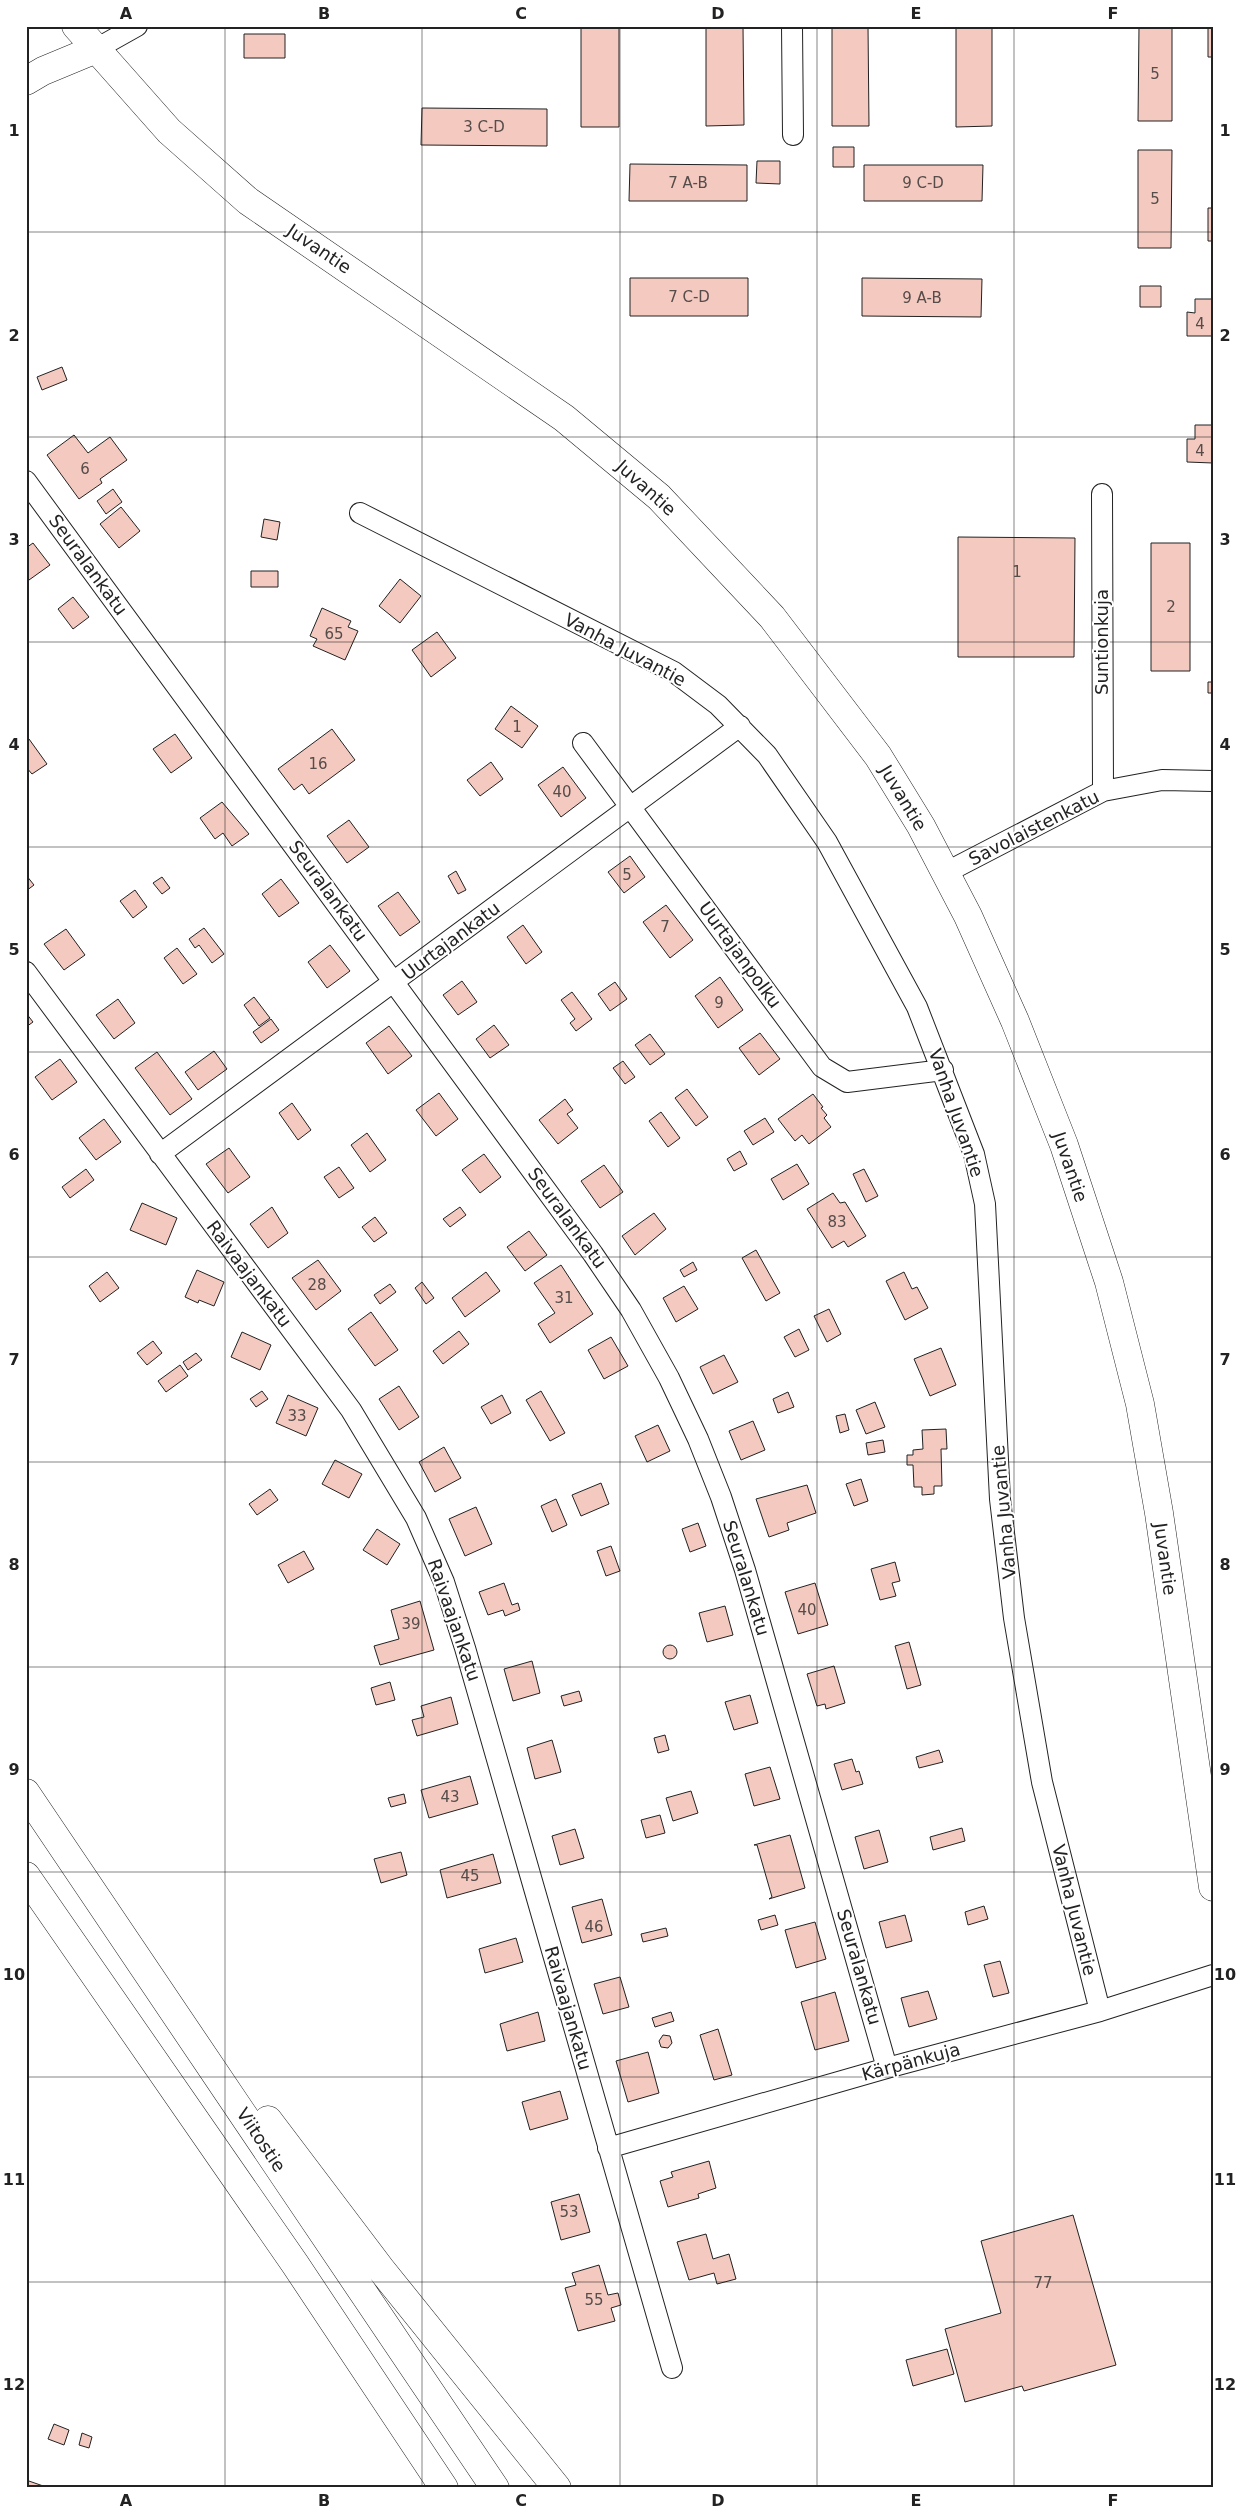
<svg xmlns="http://www.w3.org/2000/svg" width="1239" height="2514" viewBox="0 0 1239 2514" font-family="'DejaVu Sans',sans-serif">
<rect width="100%" height="100%" fill="#fff"/>
<path fill="#f3c9c0" stroke="#222" d="M581 26H619V127H581Z
M706 26H743L744 125 706 126Z
M832 26H868L869 126H832Z
M956 26H992V126L956 127Z
M1139 26H1172V121H1138Z
M1208 26H1213V57H1208Z
M244 34H285V58H244Z
M422 108 547 109V146L421 145Z
M833 147H854V167H833Z
M1138 150H1172L1171 248H1138Z
M757 161H780V184L756 183Z
M630 164 747 165V201H629Z
M864 165H983L982 201H864Z
M1208 208H1213V241H1208Z
M630 278H748V316H630Z
M862 278 982 279 981 317 862 316Z
M1140 286H1161V307H1140Z
M1195 299H1213V336H1187V312L1195 313Z
M62 367 67 380 42 390 37 377Z
M1195 425H1213V463L1187 462V439H1195Z
M74 435 88 453 110 437 127 460 100 479 102 483 79 499 47 455Z
M113 489 122 502 106 514 97 501Z
M121 507 140 531 119 548 100 524Z
M264 519 280 522 277 540 261 537Z
M958 537 1075 538 1074 657H958Z
M33 543 50 565 29 580 26 576V548Z
M1151 543H1190V671H1151Z
M251 571H278V587H251Z
M400 579 421 596 400 623 379 606Z
M73 597 89 617 73 629 58 609Z
M322 608 351 621 348 627 358 631 345 660 313 646 317 639 310 636Z
M437 632 456 658 431 677 412 650Z
M1208 682H1213V693H1208Z
M511 706 538 726 522 748 495 729Z
M332 729 355 760 309 794 302 784 294 790 278 769Z
M175 734 192 758 171 773 153 749Z
M29 739 47 764 32 774 26 767V741Z
M491 762 503 779 480 796 467 780Z
M563 767 586 798 561 817 538 785Z
M222 802 249 834 232 846 223 833 215 839 200 818Z
M349 820 369 847 347 863 327 836Z
M630 856 645 877 624 893 608 872Z
M456 871 466 890 458 894 448 876Z
M26 875 34 885 26 891Z
M162 877 170 888 162 894 153 883Z
M281 879 299 903 279 917 262 894Z
M135 890 147 907 133 918 120 901Z
M398 892 420 922 400 936 378 906Z
M666 905 693 940 670 958 643 922Z
M523 925 542 952 526 964 507 937Z
M204 928 224 954 212 963 199 945 195 948 189 939Z
M66 929 85 955 64 970 44 944Z
M330 945 350 971 327 988 308 962Z
M177 948 197 974 183 984 164 958Z
M720 977 743 1010 718 1028 695 996Z
M462 981 477 1002 458 1015 443 995Z
M615 982 627 999 610 1011 598 994Z
M572 992 592 1019 576 1031 570 1023 575 1019 561 1000Z
M254 997 270 1018 259 1026 244 1005Z
M118 999 135 1023 114 1039 96 1015Z
M26 1013 33 1022 26 1027Z
M271 1019 279 1030 261 1043 253 1032Z
M494 1025 509 1045 490 1058 476 1039Z
M389 1026 412 1056 388 1074 366 1043Z
M760 1033 780 1059 759 1075 739 1048Z
M650 1034 665 1054 650 1065 635 1045Z
M214 1051 227 1069 198 1090 185 1072Z
M157 1052 192 1099 170 1115 135 1068Z
M60 1059 77 1082 52 1100 35 1077Z
M623 1061 635 1077 625 1084 613 1068Z
M687 1089 708 1117 696 1126 675 1098Z
M439 1093 458 1119 436 1136 416 1110Z
M813 1094 823 1107 821 1108 827 1115 824 1118 831 1127 809 1144 802 1135 795 1141 778 1119Z
M565 1099 573 1110 567 1114 578 1128 558 1144 539 1120Z
M292 1103 311 1130 298 1140 279 1113Z
M661 1112 680 1138 668 1147 649 1121Z
M765 1118 774 1132 753 1145 744 1131Z
M104 1119 121 1142 96 1160 79 1138Z
M367 1133 386 1160 370 1172 351 1145Z
M229 1148 250 1177 228 1193 206 1164Z
M740 1151 747 1164 734 1171 727 1159Z
M484 1154 501 1177 480 1193 462 1170Z
M797 1164 809 1184 783 1200 771 1179Z
M604 1165 623 1192 600 1208 581 1181Z
M339 1167 354 1188 339 1198 324 1177Z
M86 1169 94 1180 70 1198 62 1187Z
M864 1169 878 1196 866 1202 853 1174Z
M833 1193 840 1203 845 1202 866 1236 848 1247 844 1241 832 1248 807 1209Z
M142 1203 177 1218 166 1245 130 1230Z
M272 1207 288 1233 268 1248 250 1224Z
M460 1207 466 1215 450 1227 443 1219Z
M654 1213 666 1229 635 1255 622 1236Z
M375 1217 387 1233 374 1242 362 1227Z
M529 1231 547 1255 525 1271 507 1247Z
M756 1250 780 1293 766 1301 742 1258Z
M318 1260 341 1291 316 1310 292 1278Z
M693 1262 697 1270 684 1277 680 1270Z
M561 1265 593 1314 550 1343 538 1324 555 1313 534 1283Z
M197 1270 224 1282 214 1306 199 1300 198 1303 185 1297Z
M107 1272 119 1288 100 1302 89 1286Z
M486 1272 500 1291 465 1317 452 1298Z
M904 1272 912 1289 917 1287 928 1308 905 1320 886 1281Z
M422 1282 434 1298 426 1304 415 1288Z
M390 1284 396 1292 380 1304 374 1295Z
M684 1286 698 1309 676 1322 663 1298Z
M829 1309 841 1334 827 1342 814 1316Z
M371 1312 398 1350 375 1366 348 1329Z
M799 1329 809 1350 795 1357 784 1337Z
M459 1331 469 1344 443 1364 433 1351Z
M242 1332 271 1345 260 1370 231 1357Z
M611 1337 628 1366 604 1379 588 1350Z
M153 1341 162 1353 147 1365 137 1353Z
M941 1348 956 1385 930 1396 914 1359Z
M196 1353 202 1360 188 1370 183 1362Z
M724 1355 738 1382 713 1394 700 1367Z
M180 1365 188 1376 166 1392 158 1381Z
M399 1386 419 1417 399 1430 379 1399Z
M262 1391 268 1399 256 1407 250 1399Z
M541 1391 565 1433 550 1441 526 1400Z
M788 1392 794 1407 778 1413 773 1399Z
M288 1395 318 1408 306 1436 276 1423Z
M502 1395 511 1413 491 1424 481 1407Z
M875 1402 885 1427 866 1434 856 1410Z
M845 1414 849 1430 840 1433 836 1416Z
M753 1421 765 1450 741 1460 729 1431Z
M658 1425 670 1451 647 1462 635 1436Z
M946 1429 947 1449H941L942 1486H934V1494L922 1495V1487H914L913 1465H907V1455H913V1450L923 1449 922 1430Z
M883 1440 885 1452 868 1455 866 1443Z
M444 1447 461 1478 435 1492 419 1462Z
M335 1460 362 1474 349 1498 322 1484Z
M861 1479 868 1501 854 1506 846 1484Z
M601 1483 609 1504 581 1516 572 1495Z
M807 1485 816 1513 787 1523 789 1530 769 1537 756 1499Z
M270 1489 278 1500 257 1515 249 1504Z
M556 1499 567 1525 552 1532 541 1506Z
M476 1507 492 1544 465 1556 449 1519Z
M698 1523 706 1546 690 1552 682 1529Z
M377 1529 400 1544 387 1565 363 1550Z
M611 1546 620 1571 606 1576 597 1551Z
M304 1551 314 1569 288 1583 278 1565Z
M895 1562 900 1581 892 1583 896 1596 880 1600 871 1569Z
M504 1583 512 1605 518 1603 520 1610 505 1616 503 1610 488 1615 479 1592Z
M815 1583 828 1625 798 1634 785 1592Z
M420 1601 434 1650 380 1665 374 1646 399 1639 391 1610Z
M725 1606 733 1635 707 1642 699 1613Z
M909 1642 921 1685 907 1689 895 1646Z
M663 1652a7 7 0 1 1 14 0a7 7 0 1 1-14 0Z
M532 1661 540 1693 513 1701 504 1669Z
M834 1666 845 1703 826 1709 825 1704 817 1706 807 1674Z
M390 1682 395 1700 376 1705 371 1688Z
M579 1691 582 1701 564 1706 561 1696Z
M750 1695 758 1723 734 1730 725 1702Z
M451 1697 458 1724 417 1736 412 1720 424 1717 421 1706Z
M665 1735 669 1750 658 1753 654 1738Z
M552 1740 561 1772 535 1779 527 1748Z
M939 1750 943 1762 919 1768 916 1757Z
M852 1759 856 1772 859 1771 863 1784 842 1790 834 1764Z
M770 1767 780 1799 754 1806 745 1774Z
M470 1776 478 1804 429 1818 421 1790Z
M691 1791 698 1813 673 1821 666 1798Z
M404 1794 406 1803 391 1807 388 1798Z
M660 1815 665 1833 646 1838 641 1820Z
M962 1828 965 1841 933 1850 930 1837Z
M575 1829 584 1858 560 1865 552 1836Z
M879 1830 888 1862 864 1869 855 1837Z
M790 1835 805 1888 769 1899 772 1897 757 1845H754Z
M401 1852 407 1875 381 1883 374 1859Z
M493 1854 501 1883 447 1898 440 1870Z
M602 1899 612 1935 582 1943 572 1907Z
M984 1906 988 1919 968 1925 965 1912Z
M775 1915 778 1925 761 1930 758 1920Z
M905 1915 912 1941 886 1948 879 1922Z
M815 1922 826 1959 796 1968 785 1930Z
M666 1928 668 1936 643 1942 641 1934Z
M516 1938 523 1962 485 1973 479 1949Z
M1000 1961 1009 1993 993 1997 984 1965Z
M620 1977 629 2007 603 2014 594 1984Z
M928 1991 937 2019 909 2027 901 1998Z
M835 1992 849 2041 815 2050 801 2002Z
M538 2012 545 2041 507 2051 500 2024Z
M671 2012 674 2021 655 2027 652 2018Z
M718 2029 732 2075 714 2080 700 2035Z
M663 2035 670 2036 672 2043 668 2048 661 2047 659 2041Z
M648 2052 659 2093 628 2102 616 2061Z
M560 2091 568 2119 530 2130 522 2102Z
M709 2161 716 2188 698 2194 699 2198 668 2207 660 2181 673 2177 671 2172Z
M579 2194 590 2232 561 2240 551 2202Z
M1073 2215 1116 2365 1024 2391 1022 2386 965 2402 945 2329 1001 2313 981 2241Z
M706 2234 713 2259 729 2254 736 2279 717 2284 714 2273 689 2280 677 2242Z
M599 2265 608 2295 618 2293 621 2305 611 2308 615 2321 578 2331 565 2288 576 2285 572 2273Z
M947 2349 954 2374 913 2386 906 2360Z
M54 2424 69 2430 64 2445 48 2439Z
M82 2433 92 2437 89 2448 79 2445Z
M26 2480 49 2488H26Z"/>
<g fill="none" stroke-linecap="round" stroke-linejoin="round">
<g stroke="#222" stroke-width="22">
<path id="street" d="M792 26 793 135
M96 49 137 26
M26 481 593 1254 631 1310 669 1378 698 1439 721 1497 745 1570 887 2068
M1102 494 1103 791
M360 513 674 672 718 705 767 755 827 842 917 1007 974 1154 985 1204 1000 1499 1014 1618 1042 1782 1100 2011
M583 743 822 1067 847 1082 943 1070
M945 873 1103 791 1162 780 1213 781
M26 972 351 1410 416 1518 444 1582 465 1648 672 2368
M160 1154 740 726
M608 2148 887 2068 1100 2011 1213 1975"/>
</g>
<g stroke="#222" stroke-width="29">
<path id="secondary" d="M76 26 169 131 248 201 564 418 659 497 772 617 878 756 921 826 968 916 1015 1021 1064 1145 1109 1282 1140 1404 1159 1513 1213 1887
M26 81 43 71 96 49"/>
</g>
<g stroke="#222" stroke-width="29">
<path id="highway" d="M26 1793 495 2488
M26 1876 295 2264 444 2488
M268 2120 380 2268 557 2488"/>
</g>
<use href="#street" stroke="#fff" stroke-width="20"/>
<use href="#secondary" stroke="#fff" stroke-width="28"/>
<use href="#highway" stroke="#fff" stroke-width="28"/>
</g>
<path fill="none" stroke="#222" stroke-width="1" stroke-opacity="0.55" d="M225 26V2488M422 26V2488M620 26V2488M817 26V2488M1014 26V2488M26 232H1213M26 437H1213M26 642H1213M26 847H1213M26 1052H1213M26 1257H1213M26 1462H1213M26 1667H1213M26 1872H1213M26 2077H1213M26 2282H1213"/>
<g text-anchor="middle" stroke-width="4" stroke-linejoin="round" paint-order="stroke">
<g font-size="15" fill="#564c4a">
<text x="1155" y="79">5</text>
<text x="484" y="132">3 C-D</text>
<text x="688" y="188">7 A-B</text>
<text x="923" y="188">9 C-D</text>
<text x="1155" y="204">5</text>
<text x="689" y="302">7 C-D</text>
<text x="922" y="303">9 A-B</text>
<text x="1200" y="329">4</text>
<text x="1200" y="456">4</text>
<text x="85" y="474">6</text>
<text x="1017" y="577">1</text>
<text x="1171" y="612">2</text>
<text x="334" y="639">65</text>
<text x="517" y="732">1</text>
<text x="318" y="769">16</text>
<text x="562" y="797">40</text>
<text x="627" y="880">5</text>
<text x="665" y="932">7</text>
<text x="719" y="1008">9</text>
<text x="837" y="1227">83</text>
<text x="317" y="1290">28</text>
<text x="564" y="1303">31</text>
<text x="297" y="1421">33</text>
<text x="807" y="1615">40</text>
<text x="411" y="1629">39</text>
<text x="450" y="1802">43</text>
<text x="470" y="1881">45</text>
<text x="594" y="1932">46</text>
<text x="569" y="2217">53</text>
<text x="1043" y="2288">77</text>
<text x="594" y="2305">55</text>
</g>
<g font-size="18" fill="#222" stroke="#fff">
<text transform="translate(319 249) rotate(34)" y="6">Juvantie</text>
<text transform="translate(646 488) rotate(42)" y="6">Juvantie</text>
<text transform="translate(88 565) rotate(54)" y="6">Seuralankatu</text>
<text transform="translate(1102 642) rotate(-90)" y="6">Suntionkuja</text>
<text transform="translate(625 650) rotate(28)" y="6">Vanha Juvantie</text>
<text transform="translate(903 798) rotate(59)" y="6">Juvantie</text>
<text transform="translate(1034 828) rotate(-27)" y="6">Savolaistenkatu</text>
<text transform="translate(328 891) rotate(54)" y="6">Seuralankatu</text>
<text transform="translate(451 941) rotate(-37)" y="6">Uurtajankatu</text>
<text transform="translate(740 955) rotate(54)" y="6">Uurtajanpolku</text>
<text transform="translate(956 1113) rotate(71)" y="6">Vanha Juvantie</text>
<text transform="translate(1070 1167) rotate(71)" y="6">Juvantie</text>
<text transform="translate(567 1218) rotate(54)" y="6">Seuralankatu</text>
<text transform="translate(249 1274) rotate(53)" y="6">Raivaajankatu</text>
<text transform="translate(1004 1512) rotate(-95)" y="6">Vanha Juvantie</text>
<text transform="translate(1165 1559) rotate(82)" y="6">Juvantie</text>
<text transform="translate(746 1578) rotate(73)" y="6">Seuralankatu</text>
<text transform="translate(454 1620) rotate(71)" y="6">Raivaajankatu</text>
<text transform="translate(1074 1910) rotate(76)" y="6">Vanha Juvantie</text>
<text transform="translate(859 1967) rotate(74)" y="6">Seuralankatu</text>
<text transform="translate(568 2008) rotate(74)" y="6">Raivaajankatu</text>
<text transform="translate(911 2062) rotate(-15)" y="6">Kärpänkuja</text>
<text transform="translate(261 2140) rotate(56)" y="6">Viitostie</text>
</g>
</g>
<rect width="1239" height="2514" fill="none" stroke="#ffffff" stroke-width="55"/>
<rect x="28" y="28" width="1184" height="2458" fill="none" stroke="#222" stroke-width="2"/>
<g font-size="16" text-anchor="middle" font-weight="bold" fill="#222">
<text x="126" y="19">A</text>
<text x="324" y="19">B</text>
<text x="521" y="19">C</text>
<text x="718" y="19">D</text>
<text x="916" y="19">E</text>
<text x="1113" y="19">F</text>
<text x="14" y="136">1</text>
<text x="1225" y="136">1</text>
<text x="14" y="341">2</text>
<text x="1225" y="341">2</text>
<text x="14" y="545">3</text>
<text x="1225" y="545">3</text>
<text x="14" y="750">4</text>
<text x="1225" y="750">4</text>
<text x="14" y="955">5</text>
<text x="1225" y="955">5</text>
<text x="14" y="1160">6</text>
<text x="1225" y="1160">6</text>
<text x="14" y="1365">7</text>
<text x="1225" y="1365">7</text>
<text x="14" y="1570">8</text>
<text x="1225" y="1570">8</text>
<text x="14" y="1775">9</text>
<text x="1225" y="1775">9</text>
<text x="14" y="1980">10</text>
<text x="1225" y="1980">10</text>
<text x="14" y="2185">11</text>
<text x="1225" y="2185">11</text>
<text x="14" y="2390">12</text>
<text x="1225" y="2390">12</text>
<text x="126" y="2506">A</text>
<text x="324" y="2506">B</text>
<text x="521" y="2506">C</text>
<text x="718" y="2506">D</text>
<text x="916" y="2506">E</text>
<text x="1113" y="2506">F</text>
</g>
</svg>
